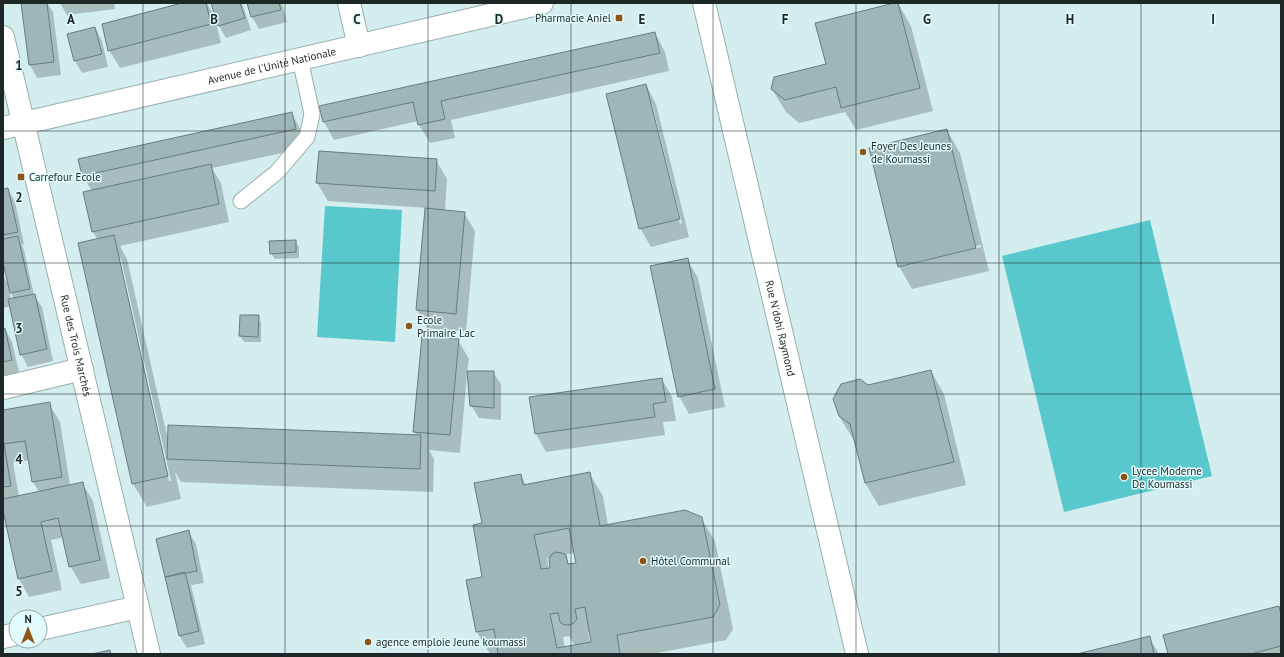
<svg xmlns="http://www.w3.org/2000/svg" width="1284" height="657" viewBox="0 0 1284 657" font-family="'PT Sans',sans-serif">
<rect width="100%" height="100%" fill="#d4edee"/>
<path fill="#59c8cd" d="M325 206 402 210 395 342 317 337Z
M1150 220 1212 476 1064 512 1002 256Z"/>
<path fill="#0003" fill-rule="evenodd" d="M22 3H47L53 12 61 75 37 78 30 65Z
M60 3H114L115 9 67 15Z
M186 3H207L215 18 221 43 120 68 109 50Z
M212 3H242L251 30 226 38 219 26Z
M248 3H282L287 22 259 29 252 17Z
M898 3 911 26 933 111 856 130 845 112 799 123 786 112 772 89 827 65Z
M95 28 102 41 108 67 82 73 75 61Z
M655 33 665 52 669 71 451 120 455 138 430 143 419 125 418 121 334 140 324 122 321 107Z
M646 85 656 104 689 237 651 247 640 228ZM650 104H652L682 223 680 224Z
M291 113 302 132 306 148 212 168 221 183 229 222 120 246 127 259 168 440 417 436 414 431 458 340 469 359 467 372H493L501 384V420L479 418 471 405 467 374 460 453 429 450 434 459 433 492 181 482 175 472 181 499 147 507 133 484 80 244 98 240 93 232 92 191 83 176 79 160ZM119 259H121L171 481H169Z
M947 130 960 153 989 271 912 289 899 266ZM981 245V247L904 266V264Z
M436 160 447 179 445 211 464 213 475 231 466 332 427 328 417 310 426 208 328 201 317 183Z
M8 189 15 202 24 244 22 245 24 250 34 295 42 307 53 361 28 367 21 354 11 306 3 308V271L4 275 3 276 9 285 3 258V190ZM9 291H10L14 299 11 300Z
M295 241 299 247V258L275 259 271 253Z
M687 259 698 278 725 407 689 414 679 396Z
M258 316 261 323V342H244L240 336Z
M5 329 12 342 19 372 3 376V330Z
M931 371 944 394 966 485 879 506 865 483 855 441 853 439 839 416 868 386Z
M662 379 672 397 676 421 663 422 665 435 546 452 536 434Z
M49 404 60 422 70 485 82 483 93 501 110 578 81 584 70 566 64 537 51 540 62 590 29 597 19 579 3 507V411ZM29 460 33 482 39 492 19 496 13 463Z
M589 473 603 496 608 525 701 518 715 541 733 629 726 640 652 654H490L477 632 467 581 483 578V524L521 475 526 485ZM575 553 577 564 570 565 563 555ZM547 558H550L552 569H549ZM588 632H590L592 643H590ZM569 636 575 646 565 648 563 637Z
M188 531 196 544 204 583 191 585 205 644 187 648 179 635Z
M1278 607 1281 612V654H1169Z
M1149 637 1159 654H1081Z"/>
<path fill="#9eb6b7" stroke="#667d7e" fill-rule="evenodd" d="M21 3H47L54 62 29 65Z
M182 3H206L211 24 108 51 102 24Z
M211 3H240L245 18 218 26Z
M247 3H279L281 10 251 17Z
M894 3H898L920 88 841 108 836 87 785 100 771 89 774 77 826 64 815 23Z
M95 27 102 54 74 61 67 34Z
M655 32 660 53 441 101 445 119 418 125 413 102 323 122 319 106Z
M646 84 680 219 639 229 606 94Z
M292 112 296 129 82 176 78 159Z
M947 129 976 248 898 267 869 148Z
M319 151 437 159 435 191 316 183Z
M211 164 219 204 92 232 83 192Z
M8 188 18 232 3 235V189Z
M425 208 465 212 456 314 416 310Z
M114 235 168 476 132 484 78 243Z
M18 236 30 289 10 293 3 263V239Z
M296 240V252L270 254 269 241Z
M688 258 715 389 678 397 650 266Z
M35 294 47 349 20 355 8 299Z
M240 315H259L258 337 239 336Z
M5 328 12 360 3 362V329Z
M422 336 459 339 450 435 413 432Z
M931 370 954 462 865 483 850 424 839 416 833 399 841 384 860 379 868 385Z
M467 371H494V408L470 406Z
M662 378 666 402 653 404 655 417 535 434 529 397Z
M50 402 62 477 32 482 25 441 4 444 11 486 3 487V410Z
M168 425 421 435 420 469 167 459Z
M590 472 600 526 685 510 702 517 720 605 713 617 617 635 620 654H498L494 629 476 632 466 580 482 577 473 525 482 523 474 483 521 474 523 485ZM569 528 576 563 568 564 566 555 562 553 556 552 552 554 549 559 550 568 541 569 534 535ZM585 607 591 642 557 648 550 614 558 613 560 622 564 625H569L574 623 577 619 575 609Z
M83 482 100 560 69 567 58 518 41 522 52 571 18 579 3 511V499Z
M189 530 197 571 165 577 156 539Z
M185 572 199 631 179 636 165 577Z
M1279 606 1281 615V646L1251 654H1168L1163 635Z
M1150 636 1154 654H1077Z
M110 650 111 654H92Z"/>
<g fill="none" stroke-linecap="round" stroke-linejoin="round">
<g stroke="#98afb1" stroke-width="17">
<path id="lane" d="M241 201 277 172 307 137 312 114 300 59"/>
</g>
<g stroke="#98afb1" stroke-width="24">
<g id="street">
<path d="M349 3 359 46"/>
<path id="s1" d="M704 3 857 654"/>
<path id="s2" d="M3 37 149 654"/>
<path d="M3 388 82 369"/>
<path d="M40 629 138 607"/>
<path d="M3 637 16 634"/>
</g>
</g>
<g stroke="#98afb1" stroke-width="24">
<g id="secondary">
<path id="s3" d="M3 128 542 3"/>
</g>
</g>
<use href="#lane" stroke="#fff" stroke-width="15"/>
<use href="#street" stroke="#fff" stroke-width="22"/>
<use href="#secondary" stroke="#fff" stroke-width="22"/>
</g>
<path fill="none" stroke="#1e2728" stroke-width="1" stroke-opacity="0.55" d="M143 3V654M285 3V654M428 3V654M571 3V654M713 3V654M856 3V654M999 3V654M1141 3V654M3 131H1281M3 263H1281M3 394H1281M3 526H1281"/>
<g fill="#905316" stroke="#e1fafb" stroke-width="1.5">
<rect x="615" y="14" width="8" height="8" rx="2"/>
<circle cx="863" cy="152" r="4"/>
<rect x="17" y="173" width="8" height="8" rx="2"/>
<circle cx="409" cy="326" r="4"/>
<circle cx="1124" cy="477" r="4"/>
<circle cx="643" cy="561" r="4"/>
<circle cx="368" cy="642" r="4"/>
</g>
<g text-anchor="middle" stroke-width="3" stroke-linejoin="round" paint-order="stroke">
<g font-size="11" fill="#1e2728" stroke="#e1fafb" text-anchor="start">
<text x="611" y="22" text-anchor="end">Pharmacie Aniel</text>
<text x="871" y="150">Foyer Des Jeunes<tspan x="871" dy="13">de Koumassi</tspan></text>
<text x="29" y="181">Carrefour Ecole</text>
<text x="417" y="324">Ecole<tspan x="417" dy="13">Primaire Lac</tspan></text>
<text x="1132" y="475">Lycee Moderne<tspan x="1132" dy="13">De Koumassi</tspan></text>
<text x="651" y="565">Hôtel Communal</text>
<text x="376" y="646">agence emploie Jeune koumassi</text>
</g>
<g font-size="11" fill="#1e2728" stroke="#e1fafb">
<text dy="4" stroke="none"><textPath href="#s3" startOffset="276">Avenue de l'Unité Nationale</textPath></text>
<text dy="4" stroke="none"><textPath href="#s1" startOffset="334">Rue N'dohi Raymond</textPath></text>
<text dy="4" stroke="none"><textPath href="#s2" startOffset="317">Rue des Trois Marchés</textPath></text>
</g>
</g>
<g font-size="13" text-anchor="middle" font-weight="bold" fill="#1e2728" stroke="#e1fafb" stroke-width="3" stroke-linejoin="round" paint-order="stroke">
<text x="71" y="24">A</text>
<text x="214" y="24">B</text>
<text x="357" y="24">C</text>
<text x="499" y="24">D</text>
<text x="642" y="24">E</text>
<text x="785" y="24">F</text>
<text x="927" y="24">G</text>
<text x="1070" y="24">H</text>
<text x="1213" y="24">I</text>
<text x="19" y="70">1</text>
<text x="19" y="202">2</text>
<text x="19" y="333">3</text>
<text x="19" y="464">4</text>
<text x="19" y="596">5</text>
</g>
<rect width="1284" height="657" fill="none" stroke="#1e2728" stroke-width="8"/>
<g transform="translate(28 629)"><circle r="19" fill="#e1fafb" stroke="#93a6a7"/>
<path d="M0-3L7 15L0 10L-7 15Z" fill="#905316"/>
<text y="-6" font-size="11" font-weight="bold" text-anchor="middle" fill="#1e2728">N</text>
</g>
</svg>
